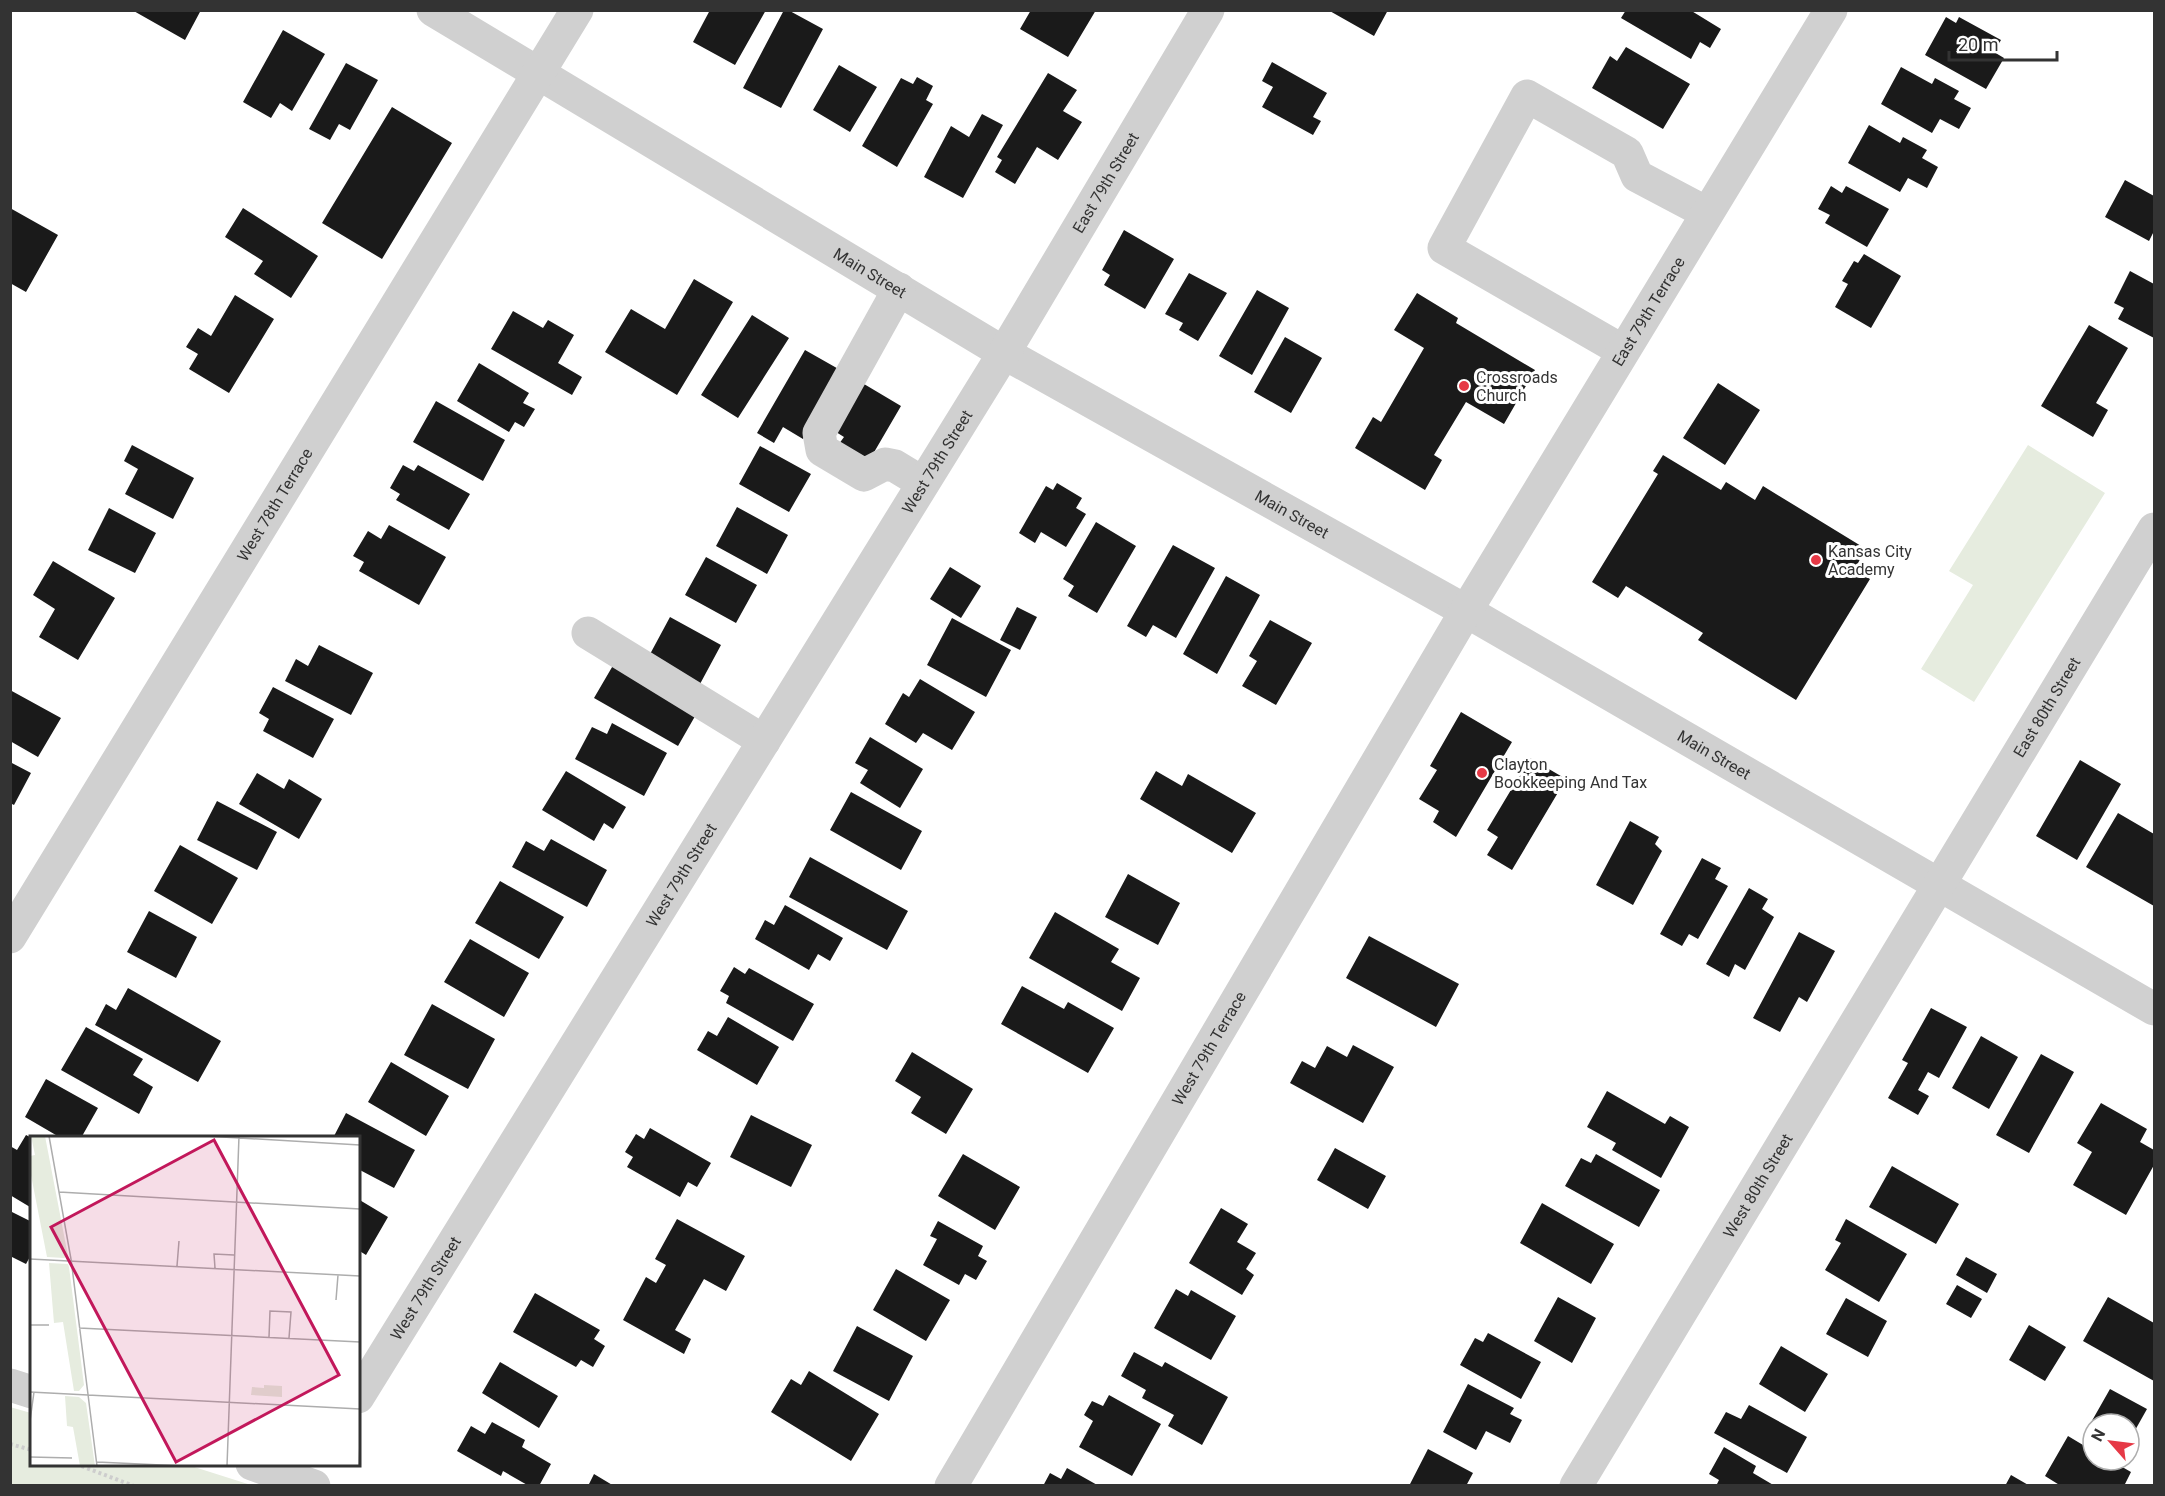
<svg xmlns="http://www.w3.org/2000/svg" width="2165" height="1496" viewBox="0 0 2165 1496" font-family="Roboto,sans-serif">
<rect width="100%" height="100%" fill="#fff"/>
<path fill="#e6ecdf" d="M2028 445 2105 493 1974 702 1921 669 1973 585 1949 571Z
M10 1407 31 1413 32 1464 188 1465 251 1485H11Z"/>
<path fill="#1a1a1a" d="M132 10H201L185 40Z
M710 10H766L735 65 693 42Z
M784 10H788L823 29 781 108 743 88Z
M1031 10H1096L1068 57 1020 29Z
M1328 10H1388L1374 36Z
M1626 10H1690L1721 29 1710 48 1700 42 1691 59 1621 18Z
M1946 17 1956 23 1959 17 2001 40 1994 52 2004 58 1986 89 1925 55Z
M283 30 325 54 292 111 280 103 271 118 243 102Z
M1626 47 1690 84 1663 129 1592 88 1610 56 1617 61Z
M1272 62 1327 93 1313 117 1321 121 1313 135 1262 107 1273 87 1262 81Z
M346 63 378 80 350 130 339 124 330 140 309 129Z
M839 65 877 87 850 132 813 110Z
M1901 67 1932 84 1935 78 1959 91 1954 99 1971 108 1959 129 1940 119 1932 133 1881 104Z
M1048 73 1077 90 1063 111 1082 122 1058 160 1037 147 1015 184 995 172 1002 160 997 157Z
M917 77 933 86 926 100 933 104 897 167 862 146 901 78 913 84Z
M392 107 452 143 382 259 322 223Z
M982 114 1003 125 963 198 924 177 951 126 969 137Z
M1869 125 1900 143 1903 137 1927 150 1922 158 1938 167 1927 188 1908 178 1900 192 1848 163Z
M2125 180 2154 196V231L2149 241 2105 217Z
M1831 186 1842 193 1846 186 1889 209 1867 247 1825 223 1830 215 1818 209Z
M10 208 58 235 26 292 10 283Z
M243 208 318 256 291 298 254 274 263 261 225 237Z
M1124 230 1174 259 1145 309 1104 285 1110 275 1102 270Z
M1864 254 1901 276 1871 328 1835 307 1848 284 1842 281 1854 261 1858 263Z
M2130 271 2154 284V338L2118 319 2124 308 2114 303Z
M1189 273 1227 293 1198 341 1179 330 1183 323 1165 314Z
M694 279 733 302 677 395 605 352 631 309 665 329Z
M1257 290 1289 308 1252 375 1219 356Z
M1417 293 1458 318 1456 323 1535 370 1504 424 1466 402 1434 455 1442 460 1425 490 1355 448 1373 417 1381 422 1424 348 1394 330Z
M235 295 274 319 229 393 189 369 198 354 186 347 198 328 211 336Z
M513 311 543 328 548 320 574 335 558 363 582 377 572 395 491 349Z
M752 315 789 338 738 418 701 395Z
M2089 325 2128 348 2096 403 2108 410 2093 437 2041 406Z
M1285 337 1322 358 1291 413 1254 392Z
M805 350 842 371 803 439 783 427 774 443 757 433Z
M479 363 529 393 523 403 535 409 524 427 515 422 509 432 457 401Z
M1718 383 1760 410 1725 465 1683 438Z
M864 384 901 406 866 466 836 448 844 437 836 432Z
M436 401 505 440 483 481 413 442Z
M132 445 194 478 173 519 125 494 138 469 124 461Z
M760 446 811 474 789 512 739 484Z
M1663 455 1721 490 1726 482 1755 500 1763 486 1866 549 1854 570 1870 579 1796 700 1698 640 1703 633 1626 586 1618 598 1592 582 1658 474 1653 471Z
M403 465 414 471 418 465 470 494 449 530 396 500 400 494 390 488Z
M1057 483 1082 498 1076 508 1086 514 1066 547 1041 532 1035 543 1019 533 1046 486 1053 490Z
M737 507 788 535 767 574 716 546Z
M109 508 156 533 135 573 88 550Z
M1096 522 1136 546 1097 613 1068 596 1074 586 1063 579Z
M389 525 446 557 419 605 359 571 364 562 353 556 368 531 381 539Z
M1173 545 1215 568 1176 638 1153 625 1146 637 1127 626Z
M706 557 757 585 736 623 685 595Z
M53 561 115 598 78 660 39 637 55 609 33 595Z
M950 567 981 586 961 618 930 599Z
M1226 576 1260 595 1217 674 1183 654Z
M1017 607 1037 617 1020 650 1000 640Z
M670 617 721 645 700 684 649 656Z
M952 618 1011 650 986 697 927 665Z
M1270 620 1312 643 1276 705 1242 686 1257 661 1249 656Z
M319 645 373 673 351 715 285 681 296 659 308 666Z
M615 662 698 711 678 746 594 698Z
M920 679 975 712 952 750 923 733 916 743 885 724 903 693 909 697Z
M273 687 334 719 313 758 263 731 269 719 259 713Z
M10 690 61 718 38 757 10 741Z
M1461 712 1512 742 1456 837 1433 822 1439 811 1419 799 1437 770 1430 766Z
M612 723 667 753 644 796 575 759 592 727 607 734Z
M870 737 923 769 900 808 860 783 868 770 855 763Z
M1530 758 1566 779 1512 870 1487 855 1498 837 1487 830Z
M2080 760 2121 784 2077 860 2036 836Z
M10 762 31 773 14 805 10 803Z
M566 771 626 807 613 829 604 823 594 841 542 810Z
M1156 771 1182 786 1188 774 1256 813 1232 853 1140 799Z
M257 773 284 789 289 779 322 799 299 839 239 804Z
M851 792 922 831 901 870 830 830Z
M217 801 277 832 257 870 197 840Z
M2118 813 2154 834V906L2086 867Z
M1630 821 1659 837 1655 844 1662 851 1633 905 1596 885Z
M551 839 607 870 587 907 512 867 526 841 544 851Z
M180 845 238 878 212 924 154 891Z
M810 857 908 911 887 950 789 897Z
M1702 858 1721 868 1715 879 1728 886 1698 939 1689 934 1682 946 1660 934Z
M1128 874 1180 903 1158 945 1105 917Z
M500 881 564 917 539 959 475 923Z
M1749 888 1768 899 1762 909 1774 917 1745 970 1735 964 1729 977 1706 964Z
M785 905 843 938 830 961 818 954 809 970 755 939 765 920 774 925Z
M149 911 197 937 176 978 127 952Z
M1055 912 1119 949 1111 962 1140 978 1122 1011 1029 958Z
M1799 932 1835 951 1807 1002 1799 997 1780 1032 1753 1018Z
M1369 936 1459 984 1436 1027 1346 978Z
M470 939 529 973 504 1017 444 982Z
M734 967 745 974 749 968 814 1004 793 1041 726 1003 729 996 720 991Z
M1022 986 1064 1009 1068 1002 1114 1028 1088 1073 1001 1024Z
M128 988 221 1041 198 1082 95 1025 106 1004 116 1010Z
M432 1004 495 1039 468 1089 404 1055Z
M1931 1008 1967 1027 1939 1078 1928 1072 1918 1090 1929 1096 1918 1115 1888 1098 1908 1063 1902 1060Z
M728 1017 779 1047 757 1085 697 1050 708 1031 717 1036Z
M86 1027 143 1059 133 1075 153 1087 139 1114 61 1070Z
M1981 1036 2018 1057 1989 1109 1952 1088Z
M1353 1045 1394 1067 1363 1123 1290 1083 1302 1061 1315 1068 1327 1046 1347 1057Z
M912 1052 973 1089 946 1134 911 1113 921 1097 895 1081Z
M2041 1054 2074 1072 2029 1153 1996 1135Z
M391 1062 449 1096 426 1136 368 1102Z
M46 1079 98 1108 81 1138H61L25 1117Z
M1607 1091 1665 1124 1670 1116 1689 1127 1661 1178 1612 1150 1616 1143 1587 1127Z
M2101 1103 2147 1129 2140 1142 2154 1150V1165L2126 1215 2073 1185 2092 1152 2077 1143Z
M346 1113 415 1150 394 1188 358 1169V1138H333Z
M751 1115 812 1145 791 1187 730 1157Z
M650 1128 711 1163 697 1187 688 1182 680 1197 627 1167 633 1157 625 1152 636 1134 644 1139Z
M26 1135 32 1138 30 1207 10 1195V1146L17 1150Z
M1335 1148 1386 1176 1368 1209 1317 1180Z
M963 1154 1020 1187 995 1230 938 1196Z
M1596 1154 1660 1190 1639 1227 1565 1186 1581 1158 1591 1163Z
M1892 1166 1959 1204 1936 1244 1869 1207Z
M358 1199 388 1217 366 1255 358 1250Z
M1542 1203 1614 1244 1591 1284 1520 1243Z
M1221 1208 1248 1224 1237 1242 1256 1253 1246 1269 1254 1275 1242 1295 1189 1263Z
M10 1211 32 1222V1253L26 1264 10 1256Z
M677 1219 745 1256 726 1291 704 1279 675 1330 691 1339 684 1354 623 1320 646 1277 656 1283 666 1265 655 1259Z
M1846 1219 1907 1254 1879 1302 1825 1270 1841 1243 1835 1240Z
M938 1221 983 1246 978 1256 987 1261 976 1280 965 1274 959 1285 923 1265 937 1239 930 1236Z
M1966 1257 1997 1274 1987 1293 1956 1275Z
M896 1269 950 1300 926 1341 873 1310Z
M1957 1285 1982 1299 1971 1318 1946 1304Z
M1176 1289 1188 1296 1191 1290 1236 1316 1211 1360 1154 1328Z
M535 1293 600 1330 594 1339 605 1346 593 1367 581 1360 576 1367 513 1332Z
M1558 1297 1596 1318 1572 1363 1534 1341Z
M2108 1297 2154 1323V1381L2083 1341Z
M1846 1298 1887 1321 1868 1357 1826 1334Z
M2029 1325 2066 1347 2045 1381 2009 1360Z
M857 1326 913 1356 889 1401 833 1371Z
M1488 1333 1541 1362 1521 1399 1460 1365 1475 1338 1483 1342Z
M1781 1346 1828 1374 1805 1412 1759 1384Z
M1134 1352 1162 1367 1165 1362 1228 1397 1202 1445 1168 1426 1174 1415 1142 1398 1146 1390 1121 1376Z
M500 1362 558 1396 539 1428 482 1393Z
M809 1371 879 1414 851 1461 771 1412 791 1379 801 1385Z
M1468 1384 1514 1408 1510 1414 1522 1420 1510 1443 1486 1431 1476 1450 1443 1432Z
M2110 1389 2147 1409 2129 1441V1424H2093V1428L2089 1426Z
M1109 1395 1161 1424 1132 1476 1079 1447 1093 1421 1084 1415 1092 1401 1103 1406Z
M1749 1405 1807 1437 1787 1473 1714 1433 1726 1412 1741 1419Z
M492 1422 525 1440 522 1447 551 1464 539 1486H529L503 1471 501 1476 457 1451 471 1426 485 1434Z
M2068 1436 2093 1451V1460H2110L2131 1472 2124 1486H2061L2045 1476Z
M1724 1447 1756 1466 1753 1473 1775 1486H1716L1719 1480 1709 1474Z
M1428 1449 1473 1473 1466 1486H1409Z
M1067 1468 1099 1486H1043L1050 1473 1061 1479Z
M594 1474 614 1486H588Z
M2011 1475 2030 1486H2005Z"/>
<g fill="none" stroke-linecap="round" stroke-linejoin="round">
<path stroke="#cdcdcd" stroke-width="4" stroke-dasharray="3 3" stroke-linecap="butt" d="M10 1444 32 1450
M76 1464 134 1486"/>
<g stroke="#d0d0d0" stroke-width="33">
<path id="s1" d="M433 10 1004 353 1466 611 2154 1009"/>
<path d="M899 289 819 433 822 450 864 475 885 464 895 466 923 483"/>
<path d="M1623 351 1444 248 1527 96 1627 153 1637 176 1707 213"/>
<path d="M588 633 764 741"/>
<path id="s2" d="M10 937 577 10"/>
<path d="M10 1385 32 1392"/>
<path id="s3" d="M358 1397 1004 353 1208 10"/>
<path d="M252 1464 314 1486"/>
<path id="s4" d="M951 1486 1466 611 1831 10"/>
<path id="s5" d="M1576 1486 2154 529"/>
</g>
</g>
<g fill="#e63946" stroke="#fff" stroke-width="2">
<circle cx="1464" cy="386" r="6"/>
<circle cx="1816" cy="560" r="6"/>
<circle cx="1482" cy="773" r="6"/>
</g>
<g text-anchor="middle" stroke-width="6" stroke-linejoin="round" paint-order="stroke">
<g font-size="16" fill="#333" stroke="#fff">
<text dy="6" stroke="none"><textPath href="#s3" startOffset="1426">East 79th Street</textPath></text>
<text dy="6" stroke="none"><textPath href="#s1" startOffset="510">Main Street</textPath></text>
<text dy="6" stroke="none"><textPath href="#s4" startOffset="1366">East 79th Terrace</textPath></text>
<text dy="6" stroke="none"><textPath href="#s3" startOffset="1100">West 79th Street</textPath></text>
<text dy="6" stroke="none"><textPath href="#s2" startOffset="507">West 78th Terrace</textPath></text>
<text dy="6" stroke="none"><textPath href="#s1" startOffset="996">Main Street</textPath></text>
<text dy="6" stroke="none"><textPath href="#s5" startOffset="910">East 80th Street</textPath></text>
<text dy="6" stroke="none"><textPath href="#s1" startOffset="1482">Main Street</textPath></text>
<text dy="6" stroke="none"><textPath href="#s3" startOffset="614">West 79th Street</textPath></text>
<text dy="6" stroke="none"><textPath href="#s4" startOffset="508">West 79th Terrace</textPath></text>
<text dy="6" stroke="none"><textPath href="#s5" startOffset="351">West 80th Street</textPath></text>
<text dy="6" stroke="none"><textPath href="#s3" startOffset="128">West 79th Street</textPath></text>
</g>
<g font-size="16" fill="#333" stroke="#fff" text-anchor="start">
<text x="1476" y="383">Crossroads<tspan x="1476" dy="18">Church</tspan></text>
<text x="1828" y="557">Kansas City<tspan x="1828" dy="18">Academy</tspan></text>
<text x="1494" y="770">Clayton<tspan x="1494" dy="18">Bookkeeping And Tax</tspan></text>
</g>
</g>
<g transform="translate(30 1136)">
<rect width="330" height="330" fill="#fff"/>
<path d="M1 0H15L38 120 34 122 17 121 0 34V20L5 19ZM19 127 38 128 39 131 54 249 49 255H44L33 186 24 187ZM234 249 252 250V261L221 259 222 251 234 252ZM35 260 49 261 56 267 65 330H50L43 291 37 290Z" fill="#e6ecdf"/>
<path fill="none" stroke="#adadad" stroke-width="1.5" d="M19 0 41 123 67 330M175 0 330 9M29 56 330 73M0 123 330 140M147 130 149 105M185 132 184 118 204 119M306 164 308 139M0 189H19M49 192 330 206M239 201 240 175 261 176 259 202M0 256 330 273M0 285 4 256M0 321 42 322M67 326 153 330M197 330 209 0M329 330 330 306"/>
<path fill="#c2185b" fill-opacity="0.15" stroke="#c2185b" stroke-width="3" d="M184 4 309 239 146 326 21 91Z"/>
<rect width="330" height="330" fill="none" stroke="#333" stroke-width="3"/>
</g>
<rect width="2165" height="1496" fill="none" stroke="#333333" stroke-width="24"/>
<g transform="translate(2111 1442) rotate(298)"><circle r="28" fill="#ffffff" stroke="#adadad" stroke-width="1.5"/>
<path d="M0-4.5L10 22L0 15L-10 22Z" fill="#e63946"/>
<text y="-9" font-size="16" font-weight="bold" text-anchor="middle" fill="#333333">N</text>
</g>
<path d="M1949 51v9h108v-9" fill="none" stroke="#333333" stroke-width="3"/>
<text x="1958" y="51" font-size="18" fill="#333333" stroke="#ffffff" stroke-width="4.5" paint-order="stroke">20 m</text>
</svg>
